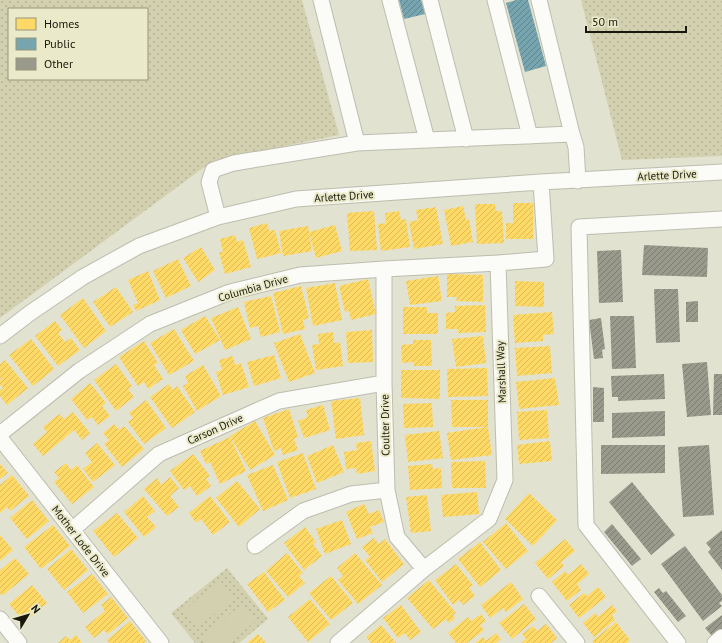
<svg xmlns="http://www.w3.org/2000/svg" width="722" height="643" viewBox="0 0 722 643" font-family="'PT Sans',sans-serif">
<defs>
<pattern id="green-dots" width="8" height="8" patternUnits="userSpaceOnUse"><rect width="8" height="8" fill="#d2d0af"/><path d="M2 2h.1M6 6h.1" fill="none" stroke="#b4b295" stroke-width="1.8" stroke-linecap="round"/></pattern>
<pattern id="homes-hatch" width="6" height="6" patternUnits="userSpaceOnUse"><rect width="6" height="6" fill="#ffd966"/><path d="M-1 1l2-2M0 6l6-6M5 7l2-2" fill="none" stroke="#daba57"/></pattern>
<pattern id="public-hatch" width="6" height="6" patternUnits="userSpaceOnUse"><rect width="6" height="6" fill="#76a5af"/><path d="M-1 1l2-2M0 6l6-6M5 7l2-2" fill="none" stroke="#60858d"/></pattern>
<pattern id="building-hatch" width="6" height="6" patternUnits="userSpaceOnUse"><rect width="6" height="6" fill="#99998c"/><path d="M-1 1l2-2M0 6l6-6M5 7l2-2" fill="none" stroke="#7c7c71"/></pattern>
</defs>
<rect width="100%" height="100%" fill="#e2e2d1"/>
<path fill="url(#green-dots)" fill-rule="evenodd" d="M0 0H302L339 135 236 156 203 168 0 318ZM9 9H147V79H9Z
M581 0H722V156L622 160Z
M227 568 268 619 239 643H195L171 613Z"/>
<path fill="#d2d0af" d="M220 580 234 598 197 628 183 611Z
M241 605 255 622 229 643H209L203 636Z"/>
<path fill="url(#homes-hatch)" d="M513 203H533V239H506V223H513Z
M475 204H495L496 211H502L504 243 477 244Z
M463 206 466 220 469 219 473 242 451 246 444 210Z
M436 207 443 244 414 249 409 222 418 220 416 210Z
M374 211 377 250 350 251 347 213Z
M399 211 401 220 406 219 410 247 381 251 378 224 386 223 385 213Z
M267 223 269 231 275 230 281 253 257 259 249 228Z
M335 225 342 251 316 258 309 232Z
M308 226 312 251 283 256 279 231Z
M235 235 237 242 243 240 251 267 225 274 219 252H223L220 239Z
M201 247 215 270 198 282 183 258Z
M178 259 191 286 166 298 153 271Z
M148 271 160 300 136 311 133 305 138 303 128 280Z
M447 274 483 275V302L456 301 457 297H447Z
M438 276 442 301 410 305 406 281Z
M368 279 376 314 351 320 349 311 345 312 339 286Z
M515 281 544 282V307L515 306Z
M335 283 342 320 313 326 306 288Z
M301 286 309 318 303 320 305 329 283 334 273 293Z
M116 287 133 312 110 327 93 302Z
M271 296 280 332 261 337 258 326 250 328 244 302Z
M83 298 106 331 84 348 60 315Z
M485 305 486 332 458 333V329H446V313L455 312V306Z
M238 307 251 339 225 350 211 318Z
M403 307H427V313H438V334H403Z
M552 312 554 334 543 335V341L515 343 513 315Z
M205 316 220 340 195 354 181 330Z
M55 321 62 330 58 333 65 342 71 338 80 350 58 366 35 336Z
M174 329 194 361 169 375 150 343Z
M372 330 373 362 348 363 346 332Z
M333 332 334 343 340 342 343 366 316 370 312 345 319 344 318 334Z
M300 334 315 373 289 382 274 343Z
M483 336 486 363 456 367 452 339Z
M31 339 54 369 33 386 9 355Z
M413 340H431L432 366H414V362L402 363 401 345 413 344Z
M144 341 158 363 154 365 163 379 148 389 144 382 138 386 119 357Z
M550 346 552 373 517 376 515 348Z
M274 355 281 378 254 386 247 362Z
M233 356 235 365 241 363 249 387 223 395 216 372 222 370 219 360Z
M5 360 28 388 7 405 0 396V390L3 388 0 385V380L1 379 0 377V364Z
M116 364 132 386 128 389 134 397 116 411 94 380Z
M203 365 221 396 197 411 183 386 188 383 185 376Z
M487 368 488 396 448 397 447 369Z
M401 370H440V399L401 398Z
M555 378 559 405 519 409 516 382Z
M90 383 106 403 102 406 110 416 98 425 92 417 87 420 71 399Z
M169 384 173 390 177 386 195 412 172 428 150 397Z
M360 398 364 435 336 439 331 401Z
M146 400 166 428 144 444 128 422 133 418 129 413Z
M451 400H488V427H452Z
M432 403 433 427 404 428 403 404Z
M323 405 330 430 304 438 298 421 308 417 306 410Z
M289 409 298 437 294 439 298 450 283 455 281 448 274 451 263 418Z
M547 410 549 438 519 440 517 412Z
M73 412 90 433 82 440 74 430 43 456 33 444 47 432 43 427 59 414 64 419Z
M255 421 275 455 250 470 230 436Z
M114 424 119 430 124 426 144 449 122 467 104 444 109 440 103 433Z
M488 427 492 455 451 460 447 433Z
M439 431 443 458 408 462 405 435Z
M230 437 246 471 220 484 210 462 206 464 200 451Z
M371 441 375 471 357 474 356 468 346 469 344 452 357 450 356 443Z
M550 441 552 461 519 464 517 445Z
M97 443 115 465 93 482 83 469 92 462 85 453Z
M333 445 344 472 317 483 307 456Z
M303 453 316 489 290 498 277 462Z
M193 454 210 476 206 479 211 486 197 496 190 486 184 490 170 471Z
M485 461 486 488H452L451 462Z
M66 463 71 470 77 465 94 487 72 504 54 482 59 478 54 472Z
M0 464 8 473 0 479Z
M432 464 433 469 441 468 442 488 410 490 408 466Z
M273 465 288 500 263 511 247 475Z
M12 475 29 496 10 511 7 507 0 513V485Z
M170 477 179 488 170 496 179 507 167 516 144 489 157 478 161 485Z
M237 481 260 509 239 527 216 498Z
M477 492 479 514 443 517 441 495Z
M529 493 557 520 533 546 505 519Z
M427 495 431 531 411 533 406 497Z
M143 496 155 511 147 517 156 527 144 537 124 512Z
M210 496 230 522 213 535 201 519 196 523 189 513Z
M32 500 49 521 27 539 10 518Z
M364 504 369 514 379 510 384 522 370 527 373 533 357 539 346 512Z
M117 513 138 538 114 557 93 531Z
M342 520 351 544 325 554 316 529Z
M506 523 528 551 506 569 483 542Z
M53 525 70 546 41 569 24 547Z
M305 527 316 542 313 544 322 556 304 570 284 543Z
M0 535 13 550 0 561Z
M374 538 379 544 385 539 404 564 382 582 365 560 370 557 362 547Z
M565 539 575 551 561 562 564 566 548 579 535 563Z
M480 542 501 570 480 587 458 559Z
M71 549 88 570 64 590 47 569Z
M287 553 303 573 299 576 305 583 288 597 266 571Z
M355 553 382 585 358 604 338 580 343 576 337 568Z
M15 558 29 574 2 596 0 593V570Z
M456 564 473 585 469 588 475 596 463 605 459 600 453 605 435 580Z
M581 564 589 574 577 584 581 590 567 601 552 582 565 571 568 575Z
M264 572 285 600 268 612 247 584Z
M92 574 108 594 83 613 67 592Z
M331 576 353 603 331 620 309 593Z
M429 580 456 613 453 615 455 618 449 623 446 619 433 629 407 598Z
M511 582 523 599 506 612 503 608 490 618 481 605Z
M32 585 47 603 24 622 9 604Z
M598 587 606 597 579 618 569 605 584 593 587 596Z
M111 597 128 618 108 634 104 630 94 638 85 627 105 611 101 605Z
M310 599 330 624 308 642 288 617Z
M524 604 536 619 512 639 499 623Z
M401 605 421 632 410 640 405 633 398 638 383 618Z
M612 605 617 611 612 615 615 620 594 637 583 623 595 613 598 617Z
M481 614 486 621 480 625 484 630 467 643H456L448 633 468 617 471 621Z
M130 621 146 641 144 643H109L107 640Z
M616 622 630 640 627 643H594L592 641Z
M546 624 557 638 551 643H521L526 639 522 634 533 626 537 631Z
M381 625 396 643H371L366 637Z
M496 633 501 639 496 643H475L483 637 486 641Z
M258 634 266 643H247Z
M76 635 82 643H58L66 636 70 640Z"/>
<path fill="url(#public-hatch)" d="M399 0H421L425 14 404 19Z
M516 0H528L546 66 525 72 506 3Z"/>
<path fill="url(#building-hatch)" d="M644 245 708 248 707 277 642 275Z
M621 250 623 302 599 303 597 251Z
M654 289H678L680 342 656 343Z
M698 301V322H686V302Z
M610 316H634L636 368 612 369Z
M601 318 605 349 602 350 603 358 594 359 589 320Z
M707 362 711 415 687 417 682 364Z
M664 374 665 399 618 401V397H612L611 376Z
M714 374H722V415H713Z
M593 387 604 388V422H593Z
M665 411V436L612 438V413Z
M601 445H665V473L601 474Z
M709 445 714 515 683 517 678 447Z
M632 482 675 535 651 555 609 502Z
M612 524 641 559 632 566 604 532Z
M722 530V570L708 552 711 549 706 543Z
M685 546 722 595V601L719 603 722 606 703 621 661 564Z
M659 588 663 593 666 591 686 616 678 622 654 592Z
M722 615V630L713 637 705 628Z"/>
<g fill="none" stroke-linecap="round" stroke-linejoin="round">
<g stroke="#bdbdaf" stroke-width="17">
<path id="minor" d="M390 0 427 140
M430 0 466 139
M495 0 530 136
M539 0 572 134
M357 143 572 134 576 147 578 181
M218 217 209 182 213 170 234 163 357 143 321 0
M384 269V383L387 490 397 537 424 569
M0 336 30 313 83 277 139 246 218 217 296 199 541 182 722 172
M0 434 79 371 150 324 230 292 300 275 384 269 498 263 546 259 541 182
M0 438 161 643
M72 530 159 454 279 401 384 383
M255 546 303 511 351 494 387 490
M539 596 577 643
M0 619 19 643
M338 643 424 569 489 519 505 480 498 263
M678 643 586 525 579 227 722 219
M715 643 722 637"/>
</g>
<use href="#minor" stroke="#fbfbf8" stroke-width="15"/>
</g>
<g text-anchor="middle" stroke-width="4" stroke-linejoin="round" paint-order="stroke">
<g font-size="11" fill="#18180c" stroke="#eae9c9">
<text transform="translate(667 175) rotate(-3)" y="4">Arlette Drive</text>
<text transform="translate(344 196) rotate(-4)" y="4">Arlette Drive</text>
<text transform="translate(253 288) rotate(-16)" y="4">Columbia Drive</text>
<text transform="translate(501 372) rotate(-92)" y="4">Marshall Way</text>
<text transform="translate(385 425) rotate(-91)" y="4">Coulter Drive</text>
<text transform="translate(215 429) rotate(-24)" y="4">Carson Drive</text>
<text transform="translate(81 541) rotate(52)" y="4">Mother Lode Drive</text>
</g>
</g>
<rect x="8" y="8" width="140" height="72" fill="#eae9c9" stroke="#96957d"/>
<rect x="16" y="18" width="20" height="12" fill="#ffd966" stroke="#96957d"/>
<text x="44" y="28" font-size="12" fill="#18180c">Homes</text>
<rect x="16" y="38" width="20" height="12" fill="#76a5af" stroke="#96957d"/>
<text x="44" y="48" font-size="12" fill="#18180c">Public</text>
<rect x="16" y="58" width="20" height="12" fill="#99998c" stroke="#96957d"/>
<text x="44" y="68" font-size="12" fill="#18180c">Other</text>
<g transform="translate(28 615) rotate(52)" stroke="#eae9c9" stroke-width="3" paint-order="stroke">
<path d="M0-3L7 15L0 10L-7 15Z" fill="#18180c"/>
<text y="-6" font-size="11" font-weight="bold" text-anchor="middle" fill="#18180c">N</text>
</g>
<path d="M586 26v6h100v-6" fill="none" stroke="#18180c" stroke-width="2"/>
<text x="592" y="26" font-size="12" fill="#18180c" stroke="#eae9c9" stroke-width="3" paint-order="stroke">50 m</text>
</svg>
